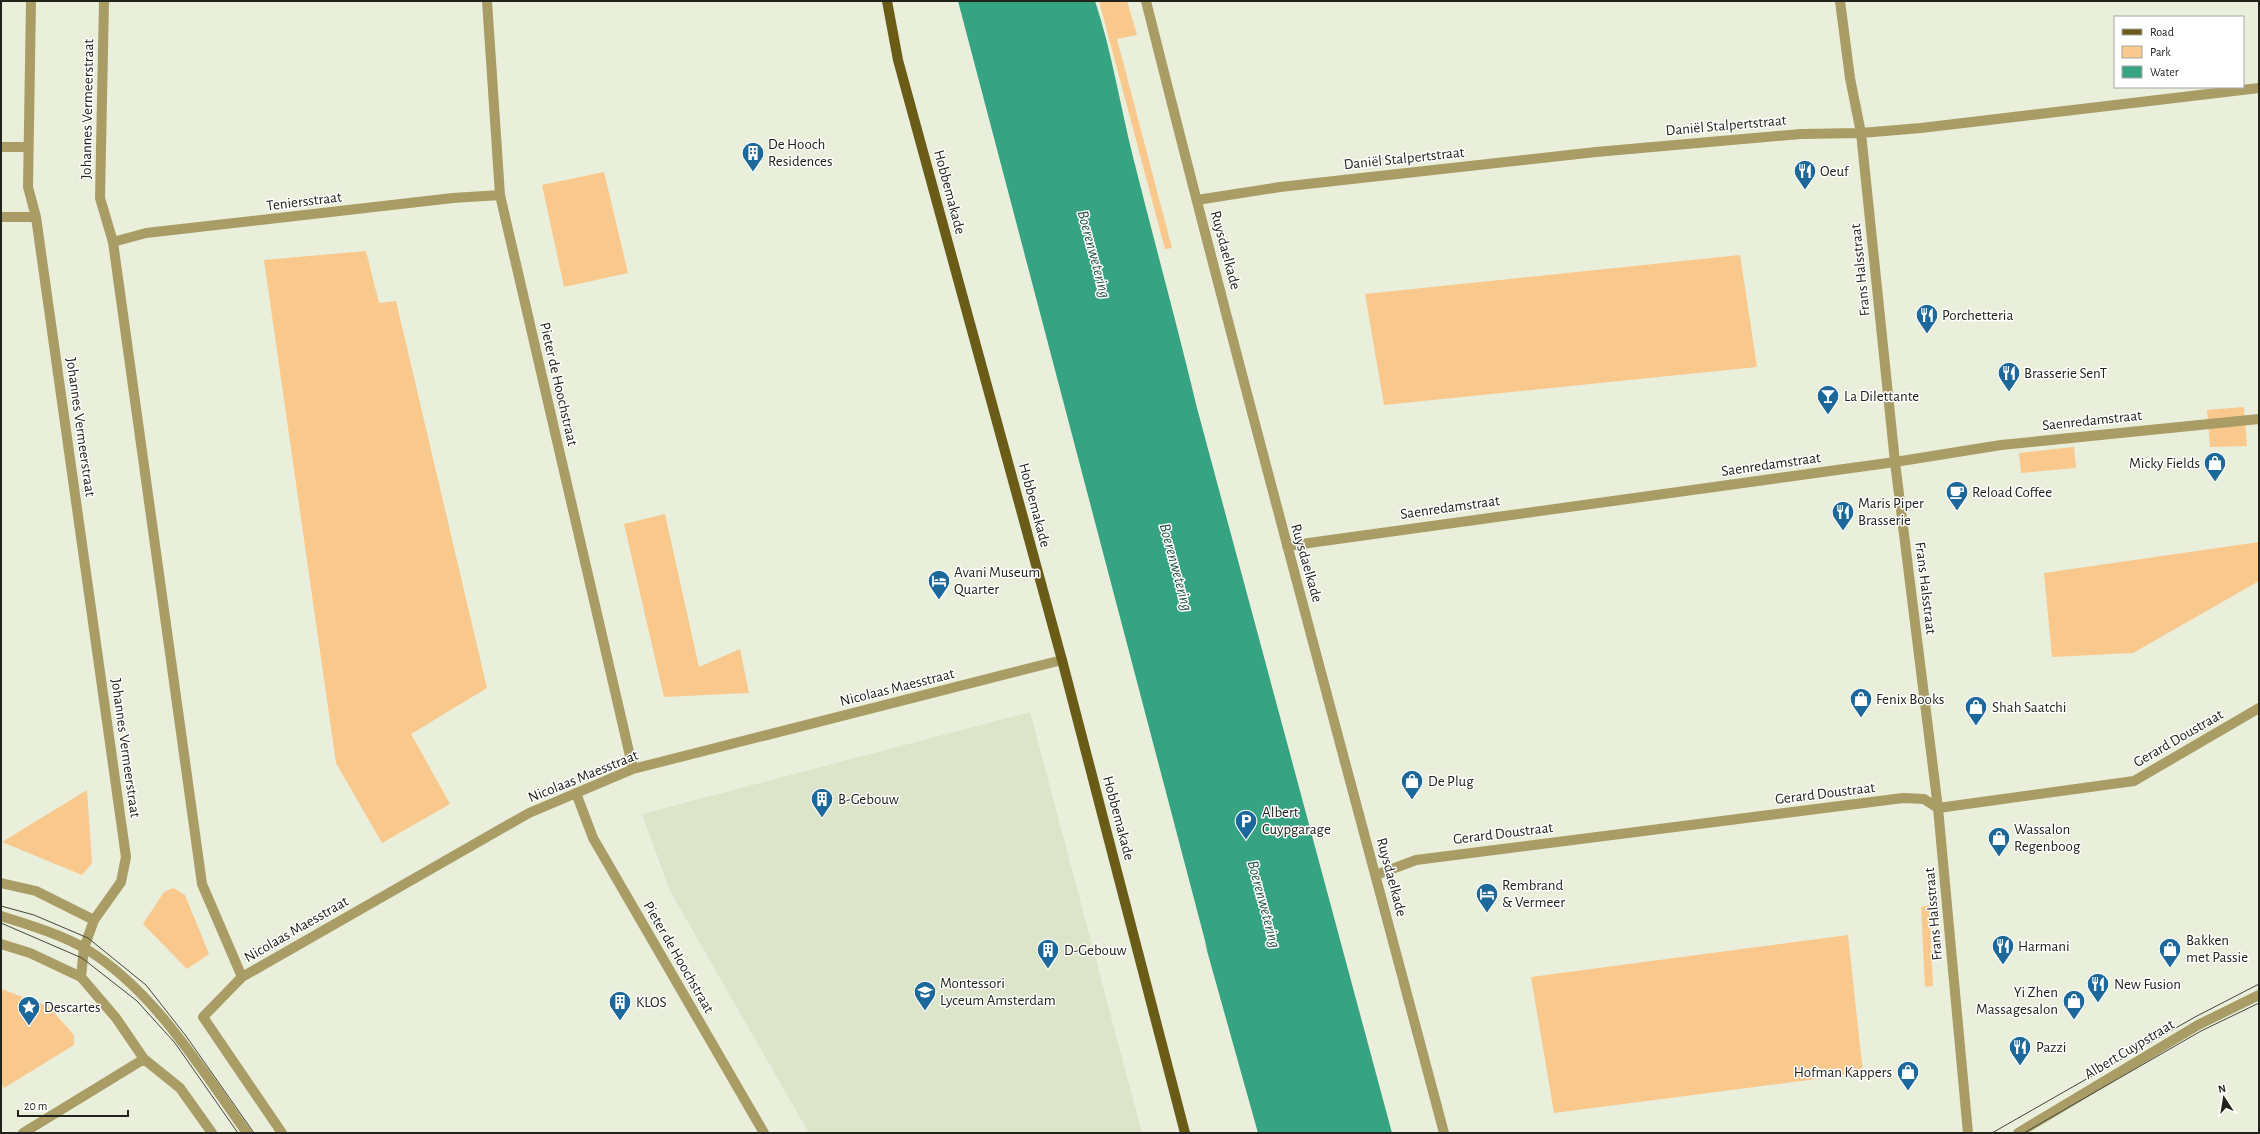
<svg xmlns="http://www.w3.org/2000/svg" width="2260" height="1134" viewBox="0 0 2260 1134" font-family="'Alegreya Sans',sans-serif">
<rect width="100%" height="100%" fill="#e9efdb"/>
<path fill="#dce4c9" d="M1030 712 1142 1133H809L670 891 642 814Z"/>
<path fill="#f9c88d" d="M1099 1H1127L1137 35 1117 39 1172 248 1165 249Z
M604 172 628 273 564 287 542 185Z
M366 251 379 303 396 301 487 688 411 734 450 804 382 843 336 763 264 260Z
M1740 255 1757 367 1384 405 1365 294Z
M2244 407 2247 446 2210 447 2207 410Z
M2074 447 2076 468 2021 473 2019 453Z
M665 514 699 667 740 649 749 693 664 697 624 524Z
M2259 542V581L2133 653 2052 657 2044 573Z
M87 790 92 863 82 875 2 842Z
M173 888 185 895 209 954 187 969 143 924 164 892Z
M1929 905 1933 986 1925 987 1921 907Z
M1848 935 1863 1073 1554 1113 1531 977Z
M1 989 48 1006 74 1035V1045L4 1088 1 1083Z"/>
<path fill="#36a382" d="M958 1H1095C1112 52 1120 105 1133 157 1154 241 1177 324 1197 408L1392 1133H1258L1204 940 1208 952Z"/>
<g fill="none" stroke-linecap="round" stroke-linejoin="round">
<path stroke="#aa9c65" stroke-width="10" d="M31 1 28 187 36 217 126 857 121 882 94 920 84 948 81 977
M104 1 100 198 113 242 202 884 242 977 203 1017 282 1133
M487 1 500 195 633 769
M1146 1C1241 380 1344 756 1444 1133
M1840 1 1850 78 1861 133 1895 462 1938 808 1968 1133
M1 147H28
M1197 200 1280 187 1596 152 1801 134 1861 133 1921 128 2259 88
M1 217H36
M113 242 146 233 453 198 500 195
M1287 546 1895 462 2001 445 2259 419
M576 793 593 838 764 1133
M1376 875 1416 860 1903 798 1924 799 1938 808 2134 781 2259 708
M1 883 36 891 94 920
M1 916C29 925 60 934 86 949 154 990 201 1069 247 1133
M1 944 30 953 81 977 116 1018 144 1059 180 1088 212 1133
M242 977 529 813 633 769 1062 660
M23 1133 144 1059
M2018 1133 2198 1025 2259 995"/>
<path stroke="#6a5b17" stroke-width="10" d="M887 1 898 60 1062 660 1185 1133"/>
<path stroke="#44463d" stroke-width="1" d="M1 906 34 915 88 938 146 985 186 1036 254 1133
M1 923 82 958 137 1001 175 1043 238 1133
M1992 1133 2195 1017 2259 984
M2024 1133 2201 1031 2259 1003"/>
</g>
<defs>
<g id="building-pin" transform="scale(1.15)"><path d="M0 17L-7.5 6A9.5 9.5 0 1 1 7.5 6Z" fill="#1c689b" stroke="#fff"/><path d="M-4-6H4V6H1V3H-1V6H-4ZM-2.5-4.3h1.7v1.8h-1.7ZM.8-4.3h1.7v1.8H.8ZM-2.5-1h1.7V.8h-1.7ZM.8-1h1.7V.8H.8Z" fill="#fff"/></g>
<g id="restaurant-pin" transform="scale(1.15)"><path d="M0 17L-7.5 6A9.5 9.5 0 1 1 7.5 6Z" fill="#1c689b" stroke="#fff"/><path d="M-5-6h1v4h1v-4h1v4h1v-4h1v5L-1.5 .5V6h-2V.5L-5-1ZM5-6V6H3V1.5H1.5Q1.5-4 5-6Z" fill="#fff"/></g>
<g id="bar-pin" transform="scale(1.15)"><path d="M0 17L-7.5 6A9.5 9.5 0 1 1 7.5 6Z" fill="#1c689b" stroke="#fff"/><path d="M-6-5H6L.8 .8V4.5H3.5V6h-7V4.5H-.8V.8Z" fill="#fff"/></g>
<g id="shop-pin" transform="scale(1.15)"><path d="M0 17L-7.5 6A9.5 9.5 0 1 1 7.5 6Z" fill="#1c689b" stroke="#fff"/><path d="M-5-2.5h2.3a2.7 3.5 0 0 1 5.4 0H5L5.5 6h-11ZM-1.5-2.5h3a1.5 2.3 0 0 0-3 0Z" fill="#fff"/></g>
<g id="cafe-pin" transform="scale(1.15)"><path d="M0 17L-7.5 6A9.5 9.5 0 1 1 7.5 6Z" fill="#1c689b" stroke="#fff"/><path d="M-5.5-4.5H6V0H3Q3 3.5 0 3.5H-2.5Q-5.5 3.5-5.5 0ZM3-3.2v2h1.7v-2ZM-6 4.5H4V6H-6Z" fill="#fff"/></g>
<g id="hotel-pin" transform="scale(1.15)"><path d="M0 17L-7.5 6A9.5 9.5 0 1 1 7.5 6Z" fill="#1c689b" stroke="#fff"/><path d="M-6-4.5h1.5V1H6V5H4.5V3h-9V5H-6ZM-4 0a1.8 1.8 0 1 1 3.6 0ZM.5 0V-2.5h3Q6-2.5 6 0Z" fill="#fff"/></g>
<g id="parking-pin" transform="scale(1.15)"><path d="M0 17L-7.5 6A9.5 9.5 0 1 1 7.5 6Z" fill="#1c689b" stroke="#fff"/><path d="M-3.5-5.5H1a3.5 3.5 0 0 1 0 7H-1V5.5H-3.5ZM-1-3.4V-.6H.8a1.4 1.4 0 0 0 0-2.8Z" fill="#fff"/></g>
<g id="school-pin" transform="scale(1.15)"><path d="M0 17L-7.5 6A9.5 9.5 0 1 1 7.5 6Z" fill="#1c689b" stroke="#fff"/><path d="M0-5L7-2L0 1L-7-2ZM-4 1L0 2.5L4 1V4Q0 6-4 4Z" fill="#fff"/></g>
<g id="sight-pin" transform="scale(1.15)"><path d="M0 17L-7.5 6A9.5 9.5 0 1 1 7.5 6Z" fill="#1c689b" stroke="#fff"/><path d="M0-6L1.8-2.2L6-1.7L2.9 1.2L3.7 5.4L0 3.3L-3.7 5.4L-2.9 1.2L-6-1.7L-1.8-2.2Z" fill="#fff"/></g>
</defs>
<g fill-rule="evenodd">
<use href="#building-pin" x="753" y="153"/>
<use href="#restaurant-pin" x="1805" y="171"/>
<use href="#restaurant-pin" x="1927" y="315"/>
<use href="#restaurant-pin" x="2009" y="373"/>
<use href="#bar-pin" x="1828" y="396"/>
<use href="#shop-pin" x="2215" y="463"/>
<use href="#cafe-pin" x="1957" y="492"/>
<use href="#restaurant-pin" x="1843" y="512"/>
<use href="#hotel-pin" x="939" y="581"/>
<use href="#shop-pin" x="1861" y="699"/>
<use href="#shop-pin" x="1976" y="707"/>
<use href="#shop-pin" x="1412" y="781"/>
<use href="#building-pin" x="822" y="799"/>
<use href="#parking-pin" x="1246" y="821"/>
<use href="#shop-pin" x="1999" y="838"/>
<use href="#hotel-pin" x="1487" y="894"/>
<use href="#restaurant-pin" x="2003" y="946"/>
<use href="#shop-pin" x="2170" y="949"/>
<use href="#building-pin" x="1048" y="950"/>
<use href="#restaurant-pin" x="2098" y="984"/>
<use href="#school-pin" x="925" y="992"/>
<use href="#shop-pin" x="2074" y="1001"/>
<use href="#building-pin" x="620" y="1002"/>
<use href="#sight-pin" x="29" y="1007"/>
<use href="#restaurant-pin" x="2020" y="1047"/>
<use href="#shop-pin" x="1908" y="1072"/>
</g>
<g text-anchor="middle" stroke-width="3" stroke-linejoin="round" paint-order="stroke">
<g font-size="15" fill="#21231c" stroke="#fff">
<text transform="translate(87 109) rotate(-89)" y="5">Johannes Vermeerstraat</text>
<text transform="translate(1726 125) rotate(-5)" y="5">Daniël Stalpertstraat</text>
<text transform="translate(1404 158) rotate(-6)" y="5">Daniël Stalpertstraat</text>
<text transform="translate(950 192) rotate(75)" y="5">Hobbemakade</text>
<text transform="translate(304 201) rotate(-7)" y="5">Teniersstraat</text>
<text transform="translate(1226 250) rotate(75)" y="5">Ruysdaelkade</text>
<text transform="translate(1860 270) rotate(-96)" y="5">Frans Halsstraat</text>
<text transform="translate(559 384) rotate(77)" y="5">Pieter de Hoochstraat</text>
<text transform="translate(2092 420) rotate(-6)" y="5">Saenredamstraat</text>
<text transform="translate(81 427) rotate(82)" y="5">Johannes Vermeerstraat</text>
<text transform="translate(1771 464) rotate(-8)" y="5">Saenredamstraat</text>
<text transform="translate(1035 505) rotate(75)" y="5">Hobbemakade</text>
<text transform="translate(1450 507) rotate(-8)" y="5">Saenredamstraat</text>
<text transform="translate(1307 563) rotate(74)" y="5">Ruysdaelkade</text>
<text transform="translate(1926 588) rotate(83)" y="5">Frans Halsstraat</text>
<text transform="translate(897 687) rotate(-14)" y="5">Nicolaas Maesstraat</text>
<text transform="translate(2178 738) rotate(-30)" y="5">Gerard Doustraat</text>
<text transform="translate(126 748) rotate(82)" y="5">Johannes Vermeerstraat</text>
<text transform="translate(583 776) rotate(-22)" y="5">Nicolaas Maesstraat</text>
<text transform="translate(1825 793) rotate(-7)" y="5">Gerard Doustraat</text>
<text transform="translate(1119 818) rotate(75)" y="5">Hobbemakade</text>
<text transform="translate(1503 833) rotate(-7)" y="5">Gerard Doustraat</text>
<text transform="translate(1392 877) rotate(75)" y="5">Ruysdaelkade</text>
<text transform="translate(1933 914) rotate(-95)" y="5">Frans Halsstraat</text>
<text transform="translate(296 929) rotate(-30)" y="5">Nicolaas Maesstraat</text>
<text transform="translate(679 957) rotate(60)" y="5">Pieter de Hoochstraat</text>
<text transform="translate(2129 1049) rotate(-31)" y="5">Albert Cuypstraat</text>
</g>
<g font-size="15" fill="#21231c" stroke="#fff" text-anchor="start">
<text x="768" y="149">De Hooch<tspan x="768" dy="17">Residences</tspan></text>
<text x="1820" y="176">Oeuf</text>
<text x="1942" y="320">Porchetteria</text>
<text x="2024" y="378">Brasserie SenT</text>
<text x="1844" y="401">La Dilettante</text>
<text x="2200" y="468" text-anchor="end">Micky Fields</text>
<text x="1972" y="497">Reload Coffee</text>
<text x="1858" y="508">Maris Piper<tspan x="1858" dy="17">Brasserie</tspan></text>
<text x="954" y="577">Avani Museum<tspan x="954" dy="17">Quarter</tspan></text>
<text x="1876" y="704">Fenix Books</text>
<text x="1992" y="712">Shah Saatchi</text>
<text x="1428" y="786">De Plug</text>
<text x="838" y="804">B-Gebouw</text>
<text x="1262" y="817">Albert<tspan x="1262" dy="17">Cuypgarage</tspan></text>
<text x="2014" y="834">Wassalon<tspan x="2014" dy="17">Regenboog</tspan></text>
<text x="1502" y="890">Rembrand<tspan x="1502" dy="17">&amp; Vermeer</tspan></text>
<text x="2186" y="945">Bakken<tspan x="2186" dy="17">met Passie</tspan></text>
<text x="2018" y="951">Harmani</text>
<text x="1064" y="955">D-Gebouw</text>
<text x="940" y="988">Montessori<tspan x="940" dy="17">Lyceum Amsterdam</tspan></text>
<text x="2114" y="989">New Fusion</text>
<text x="2058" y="997" text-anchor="end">Yi Zhen<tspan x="2058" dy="17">Massagesalon</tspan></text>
<text x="636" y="1007">KLOS</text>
<text x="44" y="1012">Descartes</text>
<text x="2036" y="1052">Pazzi</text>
<text x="1892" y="1077" text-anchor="end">Hofman Kappers</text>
</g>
<g font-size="16" font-style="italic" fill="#285445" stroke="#fff">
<text transform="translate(1095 254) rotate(75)" y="6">Boerenwetering</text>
<text transform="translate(1177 567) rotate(75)" y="6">Boerenwetering</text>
<text transform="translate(1265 904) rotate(75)" y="6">Boerenwetering</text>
</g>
</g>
<rect width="2260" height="1134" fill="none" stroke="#21231c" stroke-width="4"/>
<rect x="2114" y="16" width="130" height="72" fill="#ffffff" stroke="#a6a7a4"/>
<rect x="2122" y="29" width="20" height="6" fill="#6a5b17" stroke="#a6a7a4"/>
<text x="2150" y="36" font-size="12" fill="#21231c">Road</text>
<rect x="2122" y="46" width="20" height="12" fill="#f9c88d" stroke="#a6a7a4"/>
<text x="2150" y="56" font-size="12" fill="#21231c">Park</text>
<rect x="2122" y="66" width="20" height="12" fill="#36a382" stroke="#a6a7a4"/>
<text x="2150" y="76" font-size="12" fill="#21231c">Water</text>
<g transform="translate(2224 1098) rotate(348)" stroke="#ffffff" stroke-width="3" paint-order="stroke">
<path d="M0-3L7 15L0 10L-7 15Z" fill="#21231c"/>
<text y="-6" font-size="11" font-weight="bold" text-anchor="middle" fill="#21231c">N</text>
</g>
<path d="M18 1110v6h110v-6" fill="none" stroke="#21231c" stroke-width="2"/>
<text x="24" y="1110" font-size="12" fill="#21231c" stroke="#ffffff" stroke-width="3" paint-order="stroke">20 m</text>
</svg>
